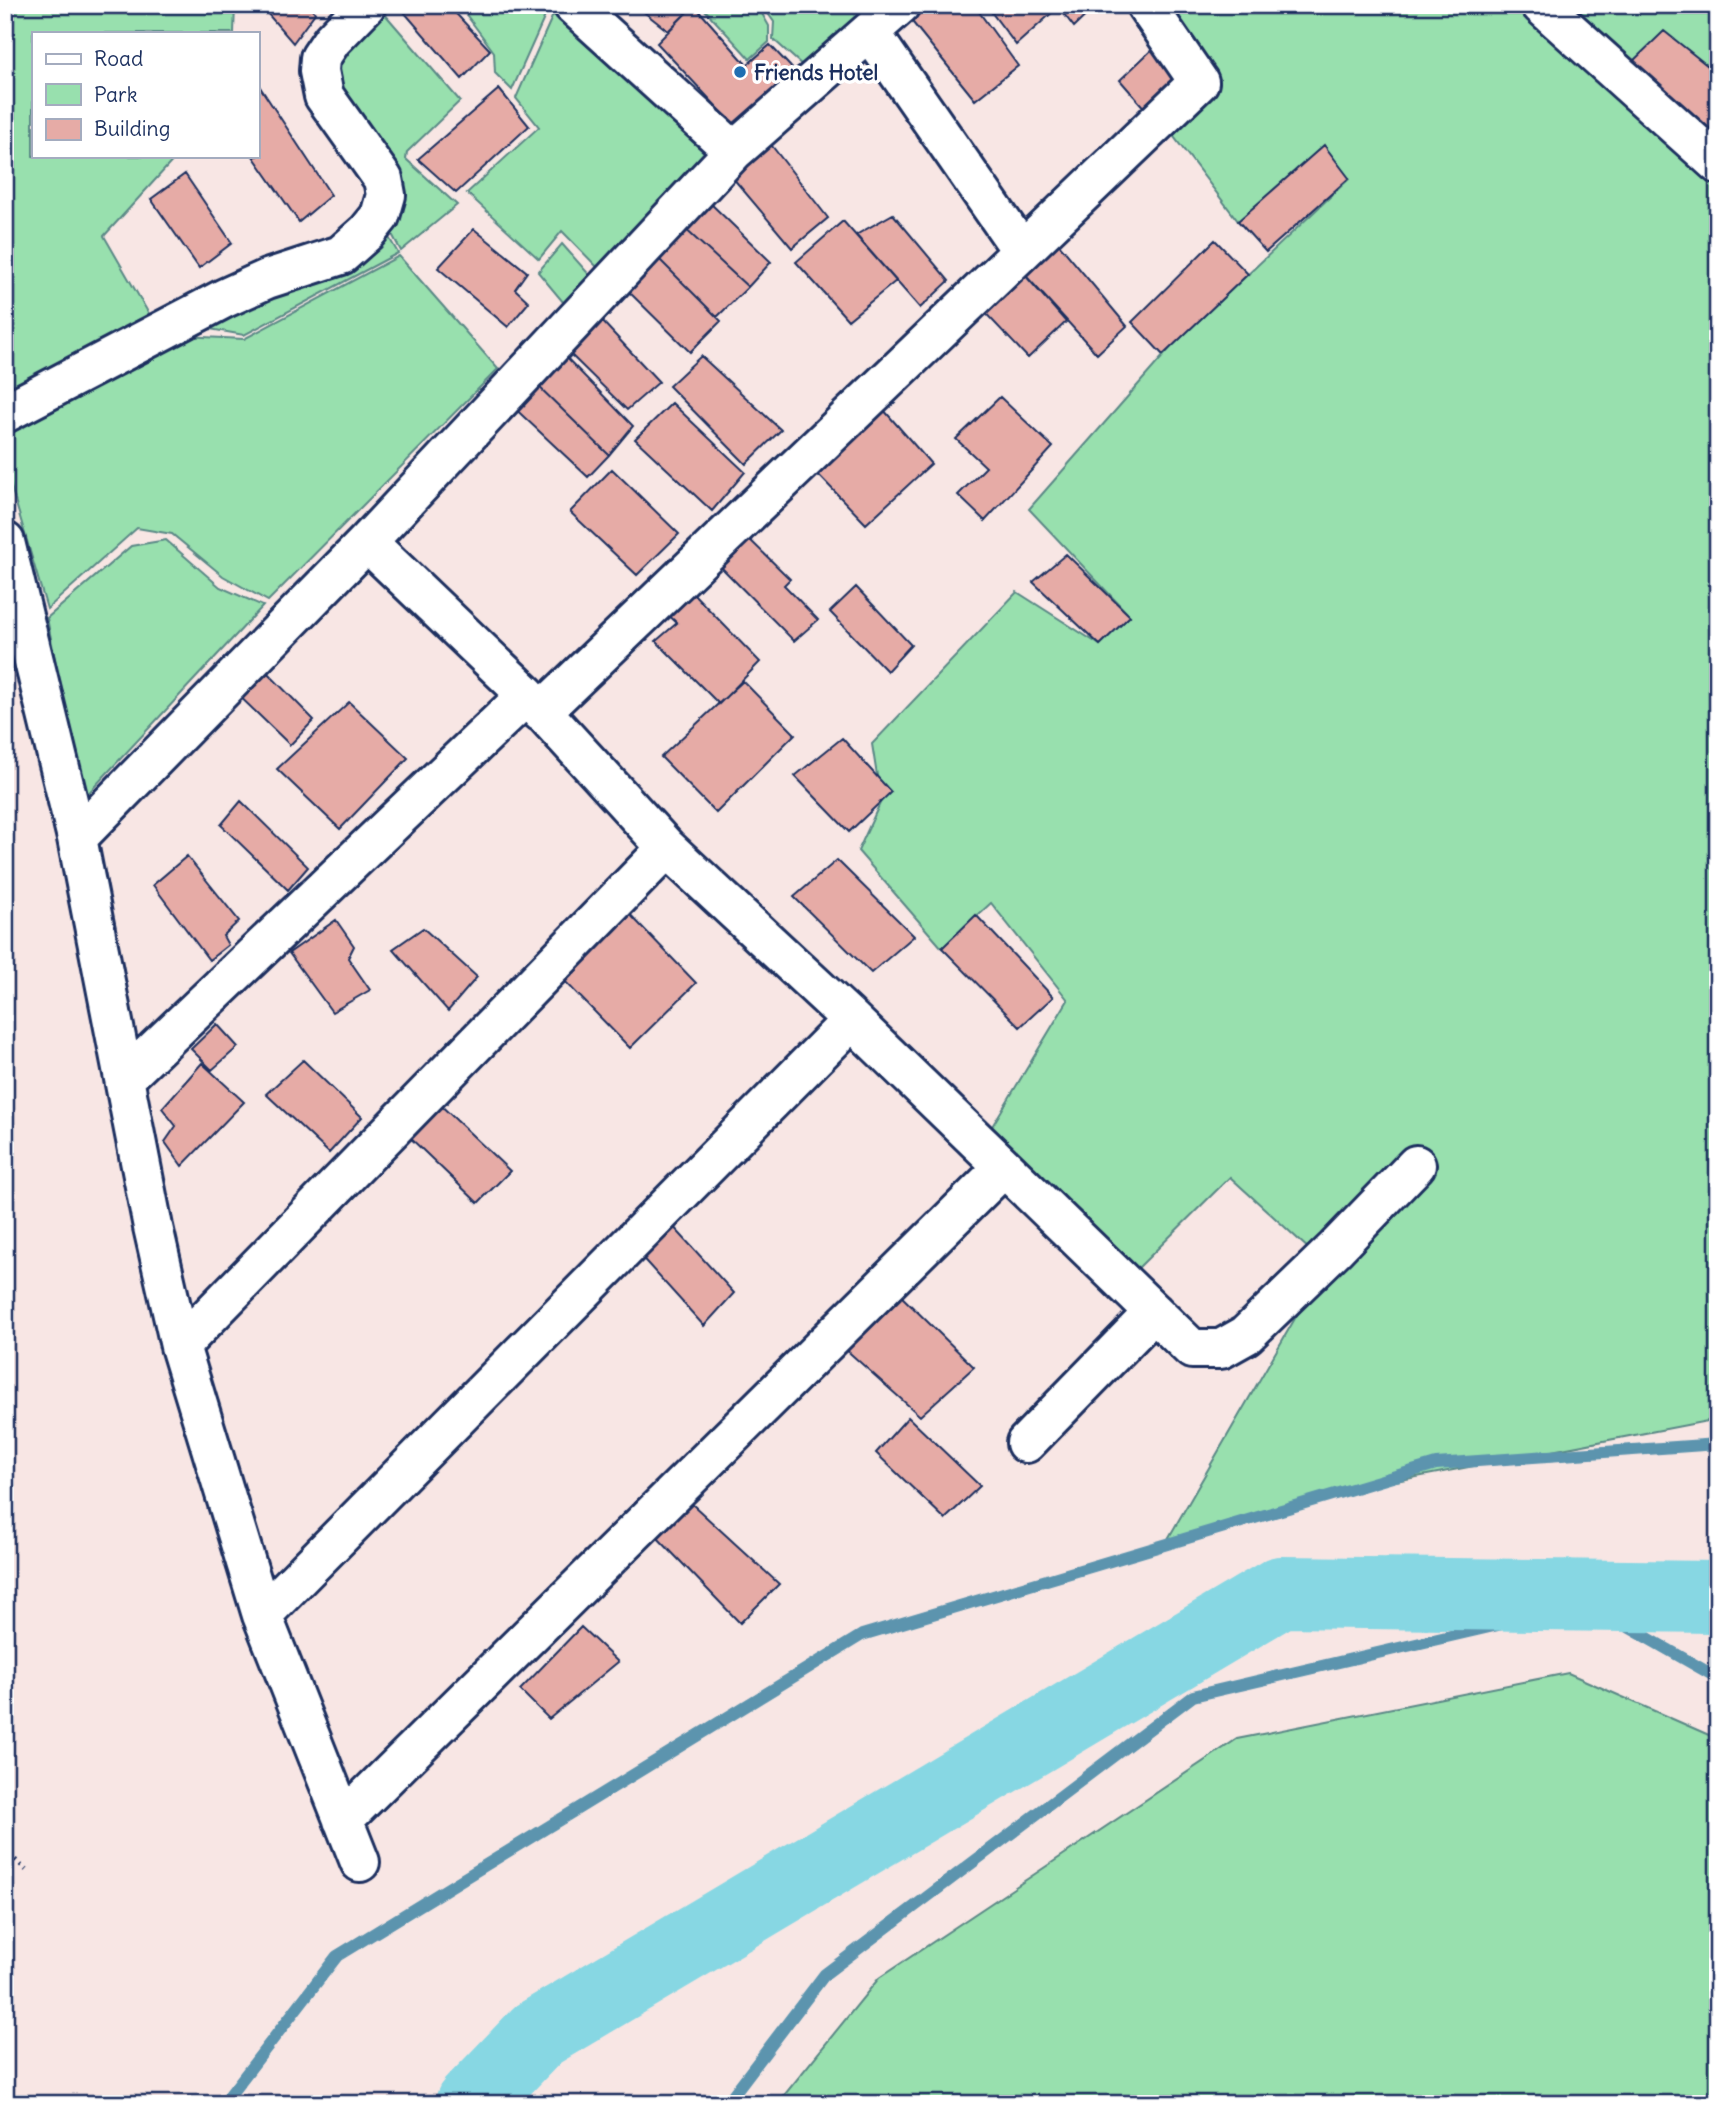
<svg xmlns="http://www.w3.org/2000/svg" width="1723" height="2109" font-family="Delius,sans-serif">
  <rect width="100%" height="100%" fill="#f8e6e4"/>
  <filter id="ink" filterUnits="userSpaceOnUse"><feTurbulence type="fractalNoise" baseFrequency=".0143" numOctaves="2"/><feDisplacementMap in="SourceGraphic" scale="14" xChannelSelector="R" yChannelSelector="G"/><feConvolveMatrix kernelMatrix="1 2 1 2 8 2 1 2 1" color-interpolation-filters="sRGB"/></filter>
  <g filter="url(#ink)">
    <path fill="#98e0ae" stroke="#5a8886" stroke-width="2" d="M5,5H235L234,33H33V156H177L104,236L156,326L5,403Z
      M377,5L460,101L407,152L406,159L457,205L401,251L385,221L332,95L330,52Z
      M459,5H550L512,90L495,73L494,52Z
      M708,5H757L769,26V42L750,59L704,9Z
      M762,5H874L812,74L773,39L774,22Z
      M1154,5H1718V1419L1349,1490L1165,1544L1335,1249L1415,1165L1403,1150L1310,1250L1230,1177L1132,1274L991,1128L1068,1000L991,903L942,948L858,851L881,801L872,744L1017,592L1100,645L1130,616L1029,509L1172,346L1349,179L1324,146L1238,221L1165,125Z
      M557,6L719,152L604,274L562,231L539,259L467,193L539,127L516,98Z
      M381,224L398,253L244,335L187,325Z
      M562,244L593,279L568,308L538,272Z
      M399,256L498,369L268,601L223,576L172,534L137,528L47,609L5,466V427L182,336L244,339Z
      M166,540L220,587L263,606L82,800L47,618L131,546Z
      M1568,1673L1718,1739V2104H777L879,1978L1237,1739Z"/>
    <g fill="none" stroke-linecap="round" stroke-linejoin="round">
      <path stroke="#5c94ae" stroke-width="12" d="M223,2104L337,1956L862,1635L1436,1464L1718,1444
        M726,2104L825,1974L1193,1696L1588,1604L1718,1678"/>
      <path stroke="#87d7e3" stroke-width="72" d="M471,2104L538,2034L1281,1592L1718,1597"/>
    </g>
    <path fill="#e6aba6" stroke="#1b2f5e" stroke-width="2" d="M260,5H310L315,13L293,43Z
      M398,5H448L490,50L462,79Z
      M635,5H694L668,31Z
      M694,5L747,65L770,45L803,80L748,140L657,43Z
      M914,5H974L1018,66L975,100L905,13Z
      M986,5H1049L1054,11L1016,45Z
      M1057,5H1097L1074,27Z
      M1664,31L1718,74V147L1629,65Z
      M1163,39L1193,81L1152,117L1120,80Z
      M258,84L331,195L299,222L253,156H257Z
      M499,89L529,126L456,193L418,159Z
      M765,137L828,218L792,248L727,171Z
      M1324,145L1349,178L1266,252L1238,221Z
      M185,174L232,243L199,268L151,199Z
      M706,199L771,262L748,287L681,225Z
      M893,214L949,281L920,308L856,235Z
      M843,221L896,281L848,320L796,262Z
      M681,225L748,287L717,317L654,254Z
      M474,229L527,272L515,289L529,302L508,327L438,268Z
      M1048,231L1127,326L1097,354L1017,266Z
      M1215,240L1248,274L1163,355L1132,322Z
      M654,254L721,321L690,352L623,286Z
      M1017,266L1066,322L1028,358L977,304Z
      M601,320L659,382L627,410L566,350Z
      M558,349L633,426L609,455L531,379Z
      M701,356L781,430L746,464L669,386Z
      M531,379L609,455L588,477L509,403Z
      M1000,397L1053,447L985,521L958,495L986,467L956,439Z
      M876,401L931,464L866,524L809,465Z
      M672,403L745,472L712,511L635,439Z
      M612,469L679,534L637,575L570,512Z
      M742,532L790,579L784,585L818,620L794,641L713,559Z
      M1066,554L1130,616L1100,645L1033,582Z
      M686,586L760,662L719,704L656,641L677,623L664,611Z
      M856,587L911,645L887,671L830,612Z
      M256,661L314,720L290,745L230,687Z
      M743,681L795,734L716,813L661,757Z
      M349,702L408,758L340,829L277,769Z
      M842,738L891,792L849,832L795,776Z
      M241,801L308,867L288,890L221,825Z
      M187,856L239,921L223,936L228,945L209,960L153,885Z
      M837,860L914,936L871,973L794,897Z
      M622,906L696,983L630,1048L556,972Z
      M976,915L1053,997L1020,1027L942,948Z
      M336,920L354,946L348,958L370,990L332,1012L289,953Z
      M423,928L477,977L448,1011L393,949Z
      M217,1024L238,1047L212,1070L191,1049Z
      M303,1060L362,1117L329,1153L266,1094Z
      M202,1063L244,1102L182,1166L165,1142L176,1126L162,1108Z
      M433,1098L510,1171L478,1203L403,1131Z
      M671,1224L734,1293L704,1326L638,1253Z
      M896,1291L974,1367L920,1416L843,1347Z
      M908,1417L980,1486L945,1519L876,1453Z
      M692,1504L779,1584L740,1623L654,1534Z
      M581,1627L618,1662L549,1719L520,1690Z"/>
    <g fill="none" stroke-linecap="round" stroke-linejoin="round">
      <defs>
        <path id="minor" d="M573,5L734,151L900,5
          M1541,5L1718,164
          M870,32L1022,251
          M5,413L225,298L267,279L341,255L367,232L380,216L386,195L383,179L324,96L319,71L320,58L332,40L366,5
          M5,542L77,838L153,1227L180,1346L262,1615L360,1862
          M367,542L527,695L667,848L852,1020L1192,1349H1221L1246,1335L1335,1249L1416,1165
          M541,712L1199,82L1146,5
          M77,838L367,542L734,151
          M124,1079L527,695
          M180,1346L667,848
          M1026,1443L1154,1312
          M262,1615L852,1020
          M343,1820L1004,1167"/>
      </defs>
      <use href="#minor" stroke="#1b2f5e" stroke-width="44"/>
      <path stroke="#1b2f5e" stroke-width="4.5" stroke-dasharray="2 5" stroke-linecap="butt" d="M5,1850L26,1870"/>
      <use href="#minor" stroke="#fff" stroke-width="38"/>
    </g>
  </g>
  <circle fill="#1f6fb2" stroke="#fff" stroke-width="2.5" cx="740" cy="72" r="7"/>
  <g text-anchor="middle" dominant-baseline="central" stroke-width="7" stroke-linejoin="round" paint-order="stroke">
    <g font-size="21" font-weight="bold" fill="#1b2f5e" stroke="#fff" text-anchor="start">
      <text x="754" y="72">Friends Hotel</text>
    </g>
  </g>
  <rect width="1723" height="2109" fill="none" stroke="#fff" stroke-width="28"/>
  <rect x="14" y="14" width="1695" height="2081" fill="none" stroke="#1b2f5e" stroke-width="2.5" filter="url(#ink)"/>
  <rect x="32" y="32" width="228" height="126" fill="#ffffff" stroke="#a4acbf" stroke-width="2"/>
  <rect x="46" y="54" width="35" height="10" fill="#ffffff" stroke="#a4acbf" stroke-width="2"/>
  <text x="94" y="66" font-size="21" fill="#1b2f5e">Road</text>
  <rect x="46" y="84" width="35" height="21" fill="#98e0ae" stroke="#a4acbf" stroke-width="2"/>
  <text x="94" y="102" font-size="21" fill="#1b2f5e">Park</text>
  <rect x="46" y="119" width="35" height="21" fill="#e6aba6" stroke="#a4acbf" stroke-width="2"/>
  <text x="94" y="136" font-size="21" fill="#1b2f5e">Building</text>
</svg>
